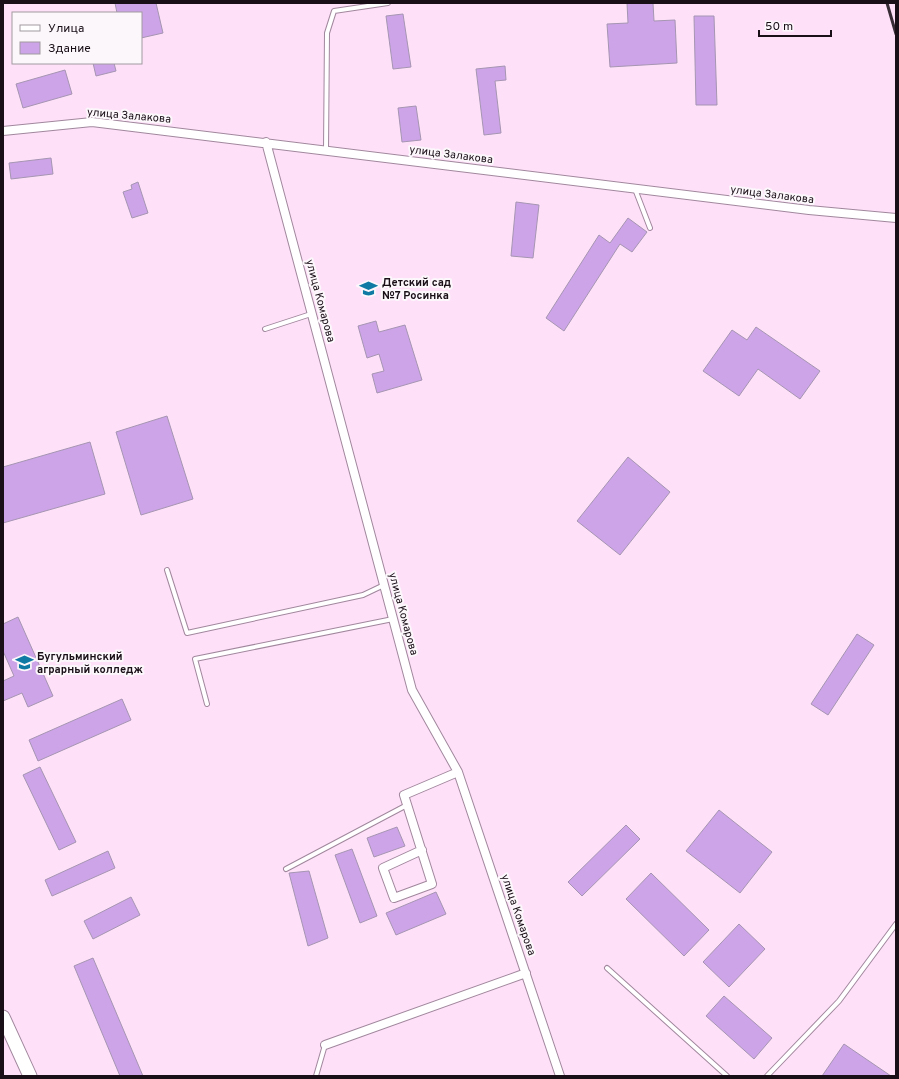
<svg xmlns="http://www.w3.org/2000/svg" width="899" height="1079" font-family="Overpass,sans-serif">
  <rect width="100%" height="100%" fill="#fee1f9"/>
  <path fill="#cca4e7" stroke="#a695b2" d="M115,3H156L163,33L141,38V13H117Z
    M627,3H653L654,21L675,20L677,63L610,67L607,24L628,23Z
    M403,14L411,67L393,69L386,16Z
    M694,16H714L717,105H696Z
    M93,63H114L116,71L96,76Z
    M505,66L506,80L495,81L501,133L484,135L476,69Z
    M65,70L72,94L23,108L16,84Z
    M416,106L421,140L402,142L398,108Z
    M51,158L53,174L11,179L9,163Z
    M138,182L148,213L132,218L123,192L132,189L131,185Z
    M516,202L539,205L533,258L511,256Z
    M628,218L647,232L632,252L620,244L564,331L546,318L599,235L610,243Z
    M376,321L379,332L405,325L422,380L377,393L372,374L384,371L379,354L367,358L358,326Z
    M756,327L820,371L800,399L758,369L739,396L703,371L732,330L747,340Z
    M167,416L193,499L141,515L116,432Z
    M90,442L105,494L3,523V467Z
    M628,457L670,492L620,555L577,521Z
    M18,617L53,696L28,707L22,693L3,701V681L14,676L3,651V624Z
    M857,634L874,645L828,715L811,704Z
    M122,699L131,720L38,761L29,740Z
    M40,767L76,842L59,850L23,775Z
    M719,810L772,852L740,893L686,851Z
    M626,825L640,839L582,896L568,882Z
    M397,827L405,846L374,857L367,838Z
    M352,849L377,916L360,923L335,855Z
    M108,851L115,868L52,896L45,880Z
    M309,871L328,938L308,946L289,873Z
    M651,873L709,930L684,956L626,899Z
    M436,892L446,914L396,935L386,913Z
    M131,897L140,915L93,939L84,921Z
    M739,924L765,949L729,987L703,962Z
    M93,958L143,1076H120L74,966Z
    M724,996L772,1038L754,1059L706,1016Z
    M844,1044L891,1076H822Z"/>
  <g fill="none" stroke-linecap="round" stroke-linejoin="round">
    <defs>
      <path id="service" d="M326,150L327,33L334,11L388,3
        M635,189L650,228
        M265,329L311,314
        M167,570L187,633L363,595L384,585
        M207,704L195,659L393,619
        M286,869L407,805
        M607,968L727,1076
        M316,1076L325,1045
        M767,1076L839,1001L896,924"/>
      <path id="minor" d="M3,131L92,122L809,210L896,218
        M266,142L412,690L458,772L560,1076
        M422,850L383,868L394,898L432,884L404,795L458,772
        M325,1045L526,973"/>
      <path id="primary" d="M3,1017L30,1076"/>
    </defs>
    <use href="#service" stroke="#a1879d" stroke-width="6"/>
    <use href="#minor" stroke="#a1879d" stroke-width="10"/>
    <use href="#primary" stroke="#a1879d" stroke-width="15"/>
    <use href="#service" stroke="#fff" stroke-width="4"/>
    <use href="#minor" stroke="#fff" stroke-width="8"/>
    <use href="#primary" stroke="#fff" stroke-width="13"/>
    <path stroke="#382c36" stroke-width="3" d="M887,3L896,34"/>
  </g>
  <defs>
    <symbol id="school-bare" viewBox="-9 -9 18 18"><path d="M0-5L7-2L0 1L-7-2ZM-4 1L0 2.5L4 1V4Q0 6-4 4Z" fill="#0f7aa4" stroke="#fcf7fb" stroke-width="2.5" paint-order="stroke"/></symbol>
    <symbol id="university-bare" viewBox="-9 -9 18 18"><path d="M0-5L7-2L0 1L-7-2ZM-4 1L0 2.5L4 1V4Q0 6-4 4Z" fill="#0f7aa4" stroke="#fcf7fb" stroke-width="2.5" paint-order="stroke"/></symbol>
  </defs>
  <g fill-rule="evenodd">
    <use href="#school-bare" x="356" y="276" width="25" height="25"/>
    <use href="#university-bare" x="12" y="650" width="25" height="25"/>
  </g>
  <g text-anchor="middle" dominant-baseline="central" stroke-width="4" stroke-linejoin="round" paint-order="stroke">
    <g font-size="11" fill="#190f17" stroke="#fcf7fb">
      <text transform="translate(129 116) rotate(5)">улица Залакова</text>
      <text transform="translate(451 155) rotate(7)">улица Залакова</text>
      <text transform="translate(772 195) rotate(7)">улица Залакова</text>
      <text transform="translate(320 301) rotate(75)">улица Комарова</text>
      <text transform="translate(403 614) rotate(75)">улица Комарова</text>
      <text transform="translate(518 915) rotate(71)">улица Комарова</text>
    </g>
    <g font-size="11" font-weight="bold" fill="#190f17" stroke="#fcf7fb" text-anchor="start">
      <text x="382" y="283">Детский сад<tspan x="382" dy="13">№7 Росинка</tspan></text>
      <text x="37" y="657">Бугульминский<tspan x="37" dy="13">аграрный колледж</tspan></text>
    </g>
  </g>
  <rect width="899" height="1079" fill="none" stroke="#190f17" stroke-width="8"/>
  <rect x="12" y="12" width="130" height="52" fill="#fcf7fb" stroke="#a19aa0"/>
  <rect x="20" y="25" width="20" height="6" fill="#ffffff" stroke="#a19aa0"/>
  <text x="48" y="32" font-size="12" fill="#190f17">Улица</text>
  <rect x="20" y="42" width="20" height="12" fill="#cca4e7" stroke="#a19aa0"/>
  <text x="48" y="52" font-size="12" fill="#190f17">Здание</text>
  <path d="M759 30v6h72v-6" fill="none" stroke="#190f17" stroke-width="2"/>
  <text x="765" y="30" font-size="12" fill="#190f17" stroke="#fcf7fb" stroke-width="3" paint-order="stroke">50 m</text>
</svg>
